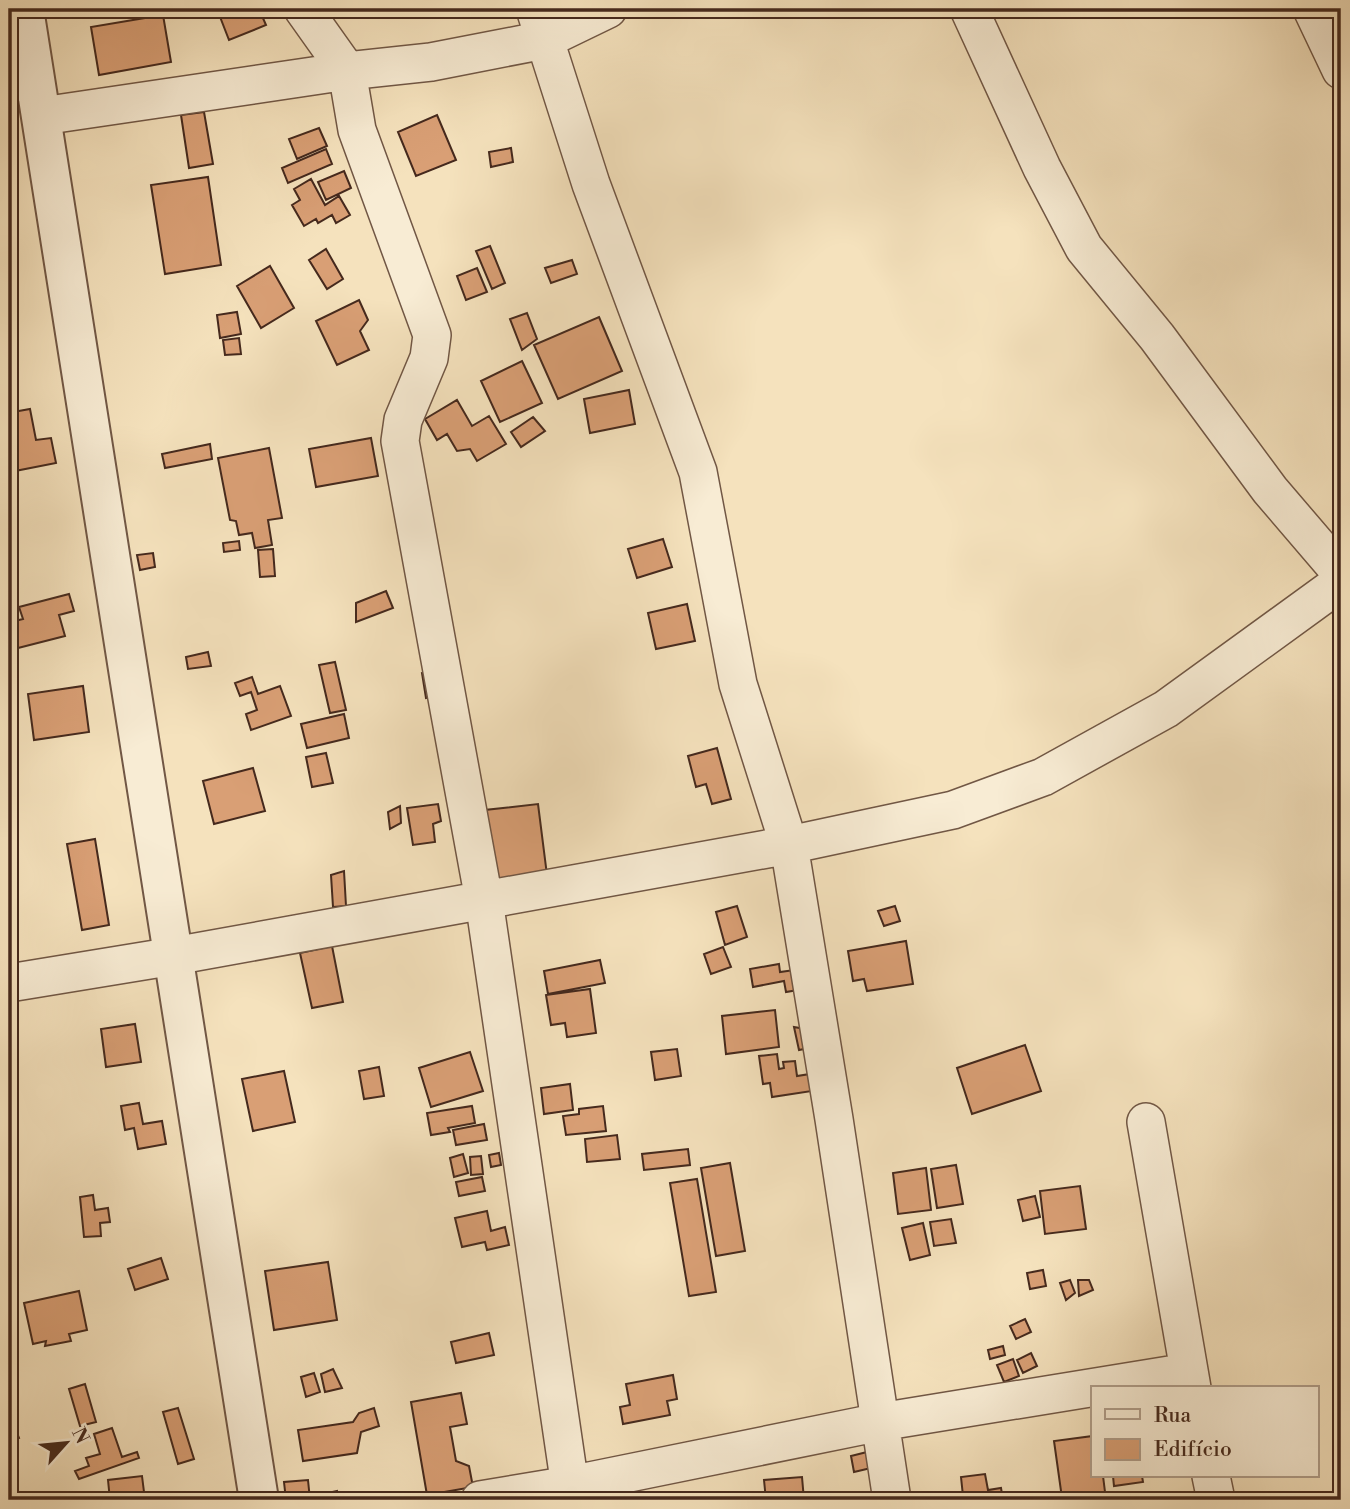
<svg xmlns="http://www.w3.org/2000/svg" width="1350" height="1509" font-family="'Libre Bodoni',serif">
  <rect width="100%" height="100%" fill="#f5e2bd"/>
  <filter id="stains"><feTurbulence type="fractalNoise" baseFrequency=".00286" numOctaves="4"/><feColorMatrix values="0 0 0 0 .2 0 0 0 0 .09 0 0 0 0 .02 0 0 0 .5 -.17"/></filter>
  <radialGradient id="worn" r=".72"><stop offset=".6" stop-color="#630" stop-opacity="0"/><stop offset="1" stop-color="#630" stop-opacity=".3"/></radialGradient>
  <path fill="#d99f75" stroke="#45291d" stroke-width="2" d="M217,9H259L266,25L229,40Z
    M163,15L171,62L99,75L91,27Z
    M204,112L213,164L189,168L181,115Z
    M437,115L456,160L416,176L398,132Z
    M319,128L327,146L297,159L289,139Z
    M511,148L513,162L491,167L489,152Z
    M326,149L332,164L288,183L282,168Z
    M344,171L351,188L326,200L318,182Z
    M208,177L221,265L165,274L151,185Z
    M311,179L325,205L339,196L350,215L336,223L332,215L318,223L316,219L304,226L292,205L300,200L294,189Z
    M490,246L505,283L492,289L476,251Z
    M326,249L343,279L327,289L309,260Z
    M572,260L577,274L551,283L545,268Z
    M270,266L294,308L261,328L237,286Z
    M477,268L487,292L466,300L457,276Z
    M359,300L368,320L360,331L369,350L337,365L316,321Z
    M237,312L241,334L220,338L217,315Z
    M527,313L537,339L522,350L510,319Z
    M599,317L622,371L558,399L534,345Z
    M239,338L241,354L225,355L223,340Z
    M522,361L542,403L500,422L481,381Z
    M629,390L635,424L590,433L584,399Z
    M457,400L472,426L489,416L506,444L477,461L470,449L457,451L447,434L437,440L425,419Z
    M30,409L36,440L51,438L56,463L15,471L9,440V429L16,427L13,412Z
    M533,417L545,431L521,447L511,432Z
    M371,438L378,476L316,487L309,449Z
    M210,444L212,459L165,468L162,454Z
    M269,448L282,518L268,520L272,545L255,548L252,533L239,535L236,521L230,520L218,458Z
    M663,539L672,567L637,578L628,549Z
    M239,541L240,550L224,552L223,543Z
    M273,549L275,576L260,577L258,550Z
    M153,553L155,567L140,570L137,555Z
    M386,591L393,608L356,622V603Z
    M69,594L74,611L59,615L65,636L18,648L11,622L23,619L19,607Z
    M687,604L695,641L656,649L648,613Z
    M208,652L211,666L188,669L186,657Z
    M335,662L346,710L330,713L319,665Z
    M436,671L440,695L426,698L422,673Z
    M252,677L258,694L280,686L291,716L251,730L246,714L257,710L251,692L240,696L235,683Z
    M83,686L89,732L34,740L28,694Z
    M344,714L349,738L307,748L301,724Z
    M717,748L731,799L712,804L706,784L696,787L688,756Z
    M326,753L333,783L312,787L306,757Z
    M253,768L265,811L214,824L203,781Z
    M438,804L441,821L433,824L435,842L413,845L407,808Z
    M538,804L547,875L493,881L485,810Z
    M400,806L401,823L390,829L388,812Z
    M95,839L109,925L82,930L67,844Z
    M344,871L346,906L333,907L331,875Z
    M737,906L747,937L725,945L716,912Z
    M895,906L900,921L884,926L878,911Z
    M906,941L913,984L867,991L864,979L853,981L848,951Z
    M332,946L343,1002L312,1008L300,953Z
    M723,947L731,967L711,974L704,954Z
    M600,960L605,983L548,994L544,971Z
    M779,964L780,972L794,970L804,989L786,992L784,981L753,987L750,969Z
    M590,989L596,1033L567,1037L565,1023L551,1025L546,995Z
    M775,1010L779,1047L726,1054L722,1016Z
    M135,1024L141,1062L106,1067L101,1029Z
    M794,1027L805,1029L814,1047L799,1050Z
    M1025,1045L1041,1091L972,1114L957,1068Z
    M677,1049L681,1076L655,1080L651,1052Z
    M470,1052L483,1091L431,1107L419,1068Z
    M777,1054L779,1069L784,1068L783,1062L795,1061L797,1076L810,1074L812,1091L772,1097L770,1083L763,1084L759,1056Z
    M379,1067L384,1096L364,1099L359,1071Z
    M284,1071L295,1122L253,1131L242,1079Z
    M570,1084L573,1110L544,1114L541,1088Z
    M139,1103L143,1124L162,1121L166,1144L138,1149L134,1128L125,1130L121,1106Z
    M472,1106L475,1123L448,1128L450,1132L431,1135L427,1113Z
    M603,1106L606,1131L566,1135L563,1116L579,1114V1109Z
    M484,1124L487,1140L456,1145L453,1130Z
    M617,1135L620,1159L587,1162L585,1139Z
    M688,1149L690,1165L644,1170L642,1154Z
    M499,1153L501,1165L491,1167L489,1155Z
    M463,1154L468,1173L454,1177L450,1158Z
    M481,1156L483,1174L471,1175L470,1157Z
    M730,1163L745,1251L716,1256L701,1168Z
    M956,1165L963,1204L937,1208L931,1169Z
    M926,1168L931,1210L898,1214L893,1173Z
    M482,1177L485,1191L459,1196L456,1182Z
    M697,1179L716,1292L689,1296L670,1183Z
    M1080,1186L1086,1229L1045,1234L1040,1191Z
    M93,1195L95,1210L108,1208L110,1222L100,1223L101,1236L84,1237L80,1197Z
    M1035,1196L1040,1217L1023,1221L1018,1200Z
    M487,1211L491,1231L505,1227L509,1245L487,1250L485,1242L462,1247L455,1218Z
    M951,1219L956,1243L934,1246L930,1222Z
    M923,1223L930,1255L910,1260L902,1228Z
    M161,1258L168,1279L135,1290L128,1269Z
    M328,1262L337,1320L274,1330L265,1271Z
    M1043,1270L1046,1286L1030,1289L1027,1273Z
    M1070,1280L1075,1293L1066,1300L1060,1283Z
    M1078,1280H1089L1093,1290L1079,1296Z
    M79,1291L87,1330L69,1334L71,1341L45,1346L46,1341L33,1344L24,1303Z
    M1025,1319L1031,1332L1016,1339L1010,1326Z
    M489,1333L494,1355L456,1363L451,1342Z
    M1003,1346L1005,1355L990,1359L988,1350Z
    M1031,1353L1037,1366L1023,1373L1017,1360Z
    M1013,1359L1019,1376L1004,1382L997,1365Z
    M333,1369L342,1388L325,1392L321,1374Z
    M9,1370L15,1396L9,1397Z
    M314,1373L320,1392L306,1397L301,1377Z
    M673,1375L677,1399L667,1401L670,1415L623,1424L620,1407L630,1405L626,1384Z
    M85,1384L96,1422L80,1426L69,1389Z
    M461,1393L467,1424L450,1427L456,1461L469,1466L473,1487L427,1495L411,1402Z
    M178,1408L194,1459L178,1464L163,1412Z
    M374,1408L379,1426L361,1432L357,1453L303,1461L298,1430L353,1422L359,1413Z
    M9,1414L19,1438L9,1442Z
    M112,1428L122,1457L137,1452L139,1458L79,1479L75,1471L89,1466L86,1458L100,1454L94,1434Z
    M1093,1436V1476H1103L1105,1492L1062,1498L1054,1441Z
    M867,1452L871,1468L854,1472L851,1456Z
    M985,1474L988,1490L1001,1488L1003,1500H936L963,1496L961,1477Z
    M142,1476L144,1492L132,1493L133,1500H110L108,1480Z
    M1113,1476H1142L1143,1482L1114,1486Z
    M802,1477L804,1500H766L764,1480Z
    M308,1480L310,1500H286L284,1482Z
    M337,1491L338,1500H315L314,1496Z
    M678,1497L679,1500H651Z"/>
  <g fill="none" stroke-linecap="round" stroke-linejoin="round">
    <defs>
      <path id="minor" d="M303,9L347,71L357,130L432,335L429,358L403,420L400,441L484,900L572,1500
        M535,9L591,184L698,472L738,684L789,845L834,1119L892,1500
        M969,9L1042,168L1084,248L1157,337L1270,490L1341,573
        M1312,9L1341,70
        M9,83L35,80
        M42,116L347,71L431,62L544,40L608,9
        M9,983L174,956L789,845L953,810L1043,777L1166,709L1341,582
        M1146,1122L1192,1388
        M1211,1476L1216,1500
        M480,1500L570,1485L880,1422L1188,1372"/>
      <path id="tertiary" d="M24,9L259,1500"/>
    </defs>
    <use href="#minor" stroke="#715745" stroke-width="40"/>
    <use href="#tertiary" stroke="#715745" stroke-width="42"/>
    <use href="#minor" stroke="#f8ecd4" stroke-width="37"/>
    <use href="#tertiary" stroke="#f8ecd4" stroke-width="38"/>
  </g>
  <rect width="1350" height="1509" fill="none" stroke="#f5e2bd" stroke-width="35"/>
  <rect x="10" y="10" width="1329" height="1488" fill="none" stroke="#45291d" stroke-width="3.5"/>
  <rect x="18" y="18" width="1315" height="1474" fill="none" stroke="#45291d" stroke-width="2"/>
  <rect x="1091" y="1386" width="228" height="91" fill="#f8ecd4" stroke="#b09e8b" stroke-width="2"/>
  <rect x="1105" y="1409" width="35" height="10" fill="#f8ecd4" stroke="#b09e8b" stroke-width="2"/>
  <text x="1154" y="1422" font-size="21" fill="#45291d">Rua</text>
  <rect x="1105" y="1439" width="35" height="21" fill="#d99f75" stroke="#b09e8b" stroke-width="2"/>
  <text x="1154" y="1456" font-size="21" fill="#45291d">Edifício</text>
  <g transform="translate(66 1443) rotate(63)" stroke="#f8ecd4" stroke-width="5" paint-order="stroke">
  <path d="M0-5L12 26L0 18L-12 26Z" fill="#45291d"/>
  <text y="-10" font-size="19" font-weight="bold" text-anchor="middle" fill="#45291d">N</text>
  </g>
  <rect width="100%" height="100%" filter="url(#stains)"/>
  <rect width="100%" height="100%" fill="url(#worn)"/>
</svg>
